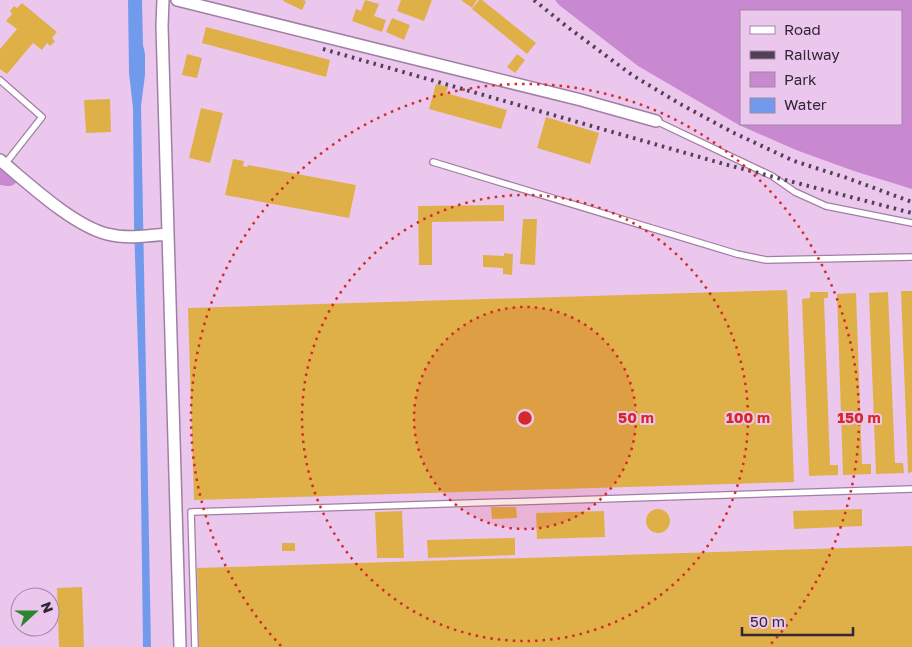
<svg xmlns="http://www.w3.org/2000/svg" width="912" height="647" font-family="'Golos Text',sans-serif">
  <rect width="100%" height="100%" fill="#ebc7ee"/>
  <path fill="#c989d0" fill-rule="evenodd" d="M555,0H912V189L854,171L796,150L739,125L638,66L559,5ZM741,11H901V124H741Z
    M0,166L17,181C13,188 7,186 0,185Z"/>
  <path fill="#719aed" d="M128,0H142L143,45L145,54V75L141,106L151,647H143L140,413L134,225L133,108L129,73Z"/>
  <path fill="#e0b048" d="M284,0H303L306,1L302,10L283,1Z
    M365,0L379,4L374,16L386,20L382,32L352,21L356,9L361,11Z
    M401,0H432L424,21L397,11Z
    M461,0H477L472,8Z
    M479,0H482L536,43L527,54L472,9Z
    M22,3L57,32L52,38L55,41L50,46L47,43L42,50L33,43L7,74L0,69V49L17,29L6,21L12,14L10,11L14,6L17,8Z
    M392,18L410,25L404,40L386,32Z
    M206,27L330,60L326,77L202,43Z
    M187,54L202,58L197,78L182,75Z
    M517,54L525,60L515,73L507,67Z
    M436,84L448,87L446,93L507,110L501,129L429,109Z
    M110,99L111,132L86,133L84,100Z
    M201,108L223,113L210,163L189,158Z
    M546,117L599,133L590,164L537,148Z
    M233,159L244,161L243,166L247,167L248,165L356,185L349,218L225,195Z
    M504,205V221L432,222V265H419L418,206Z
    M523,219H537L535,265L520,264Z
    M504,253L513,254L512,275L503,274V268L483,267V255L504,256Z
    M787,290L794,482L194,500L188,308Z
    M901,291H912V472L908,473Z
    M810,292H828V298H824L830,465H838V475L809,476L802,299L810,298Z
    M888,292L895,463H903L904,473L876,474L869,293Z
    M856,293L862,464H871V474L843,475L837,294Z
    M491,507H516L517,518L492,519Z
    M646 521a12 12 0 1 1 24 0a12 12 0 1 1-24 0Z
    M862,509V526L794,529L793,511Z
    M402,511L404,558H377L375,512Z
    M604,511L605,537L537,539L536,513Z
    M515,538V555L428,558L427,540Z
    M282,543H295V551H282Z
    M912,546V647H199L197,568Z
    M82,587L84,647H59L57,588Z"/>
  <g fill="none" stroke-linecap="round" stroke-linejoin="round">
    <defs>
      <path id="lane" d="M0,80L42,117L5,164
        M656,121L772,176L795,192L826,206L912,223
        M433,162L737,254L766,260L912,257
        M195,647L191,512L912,489"/>
      <path id="street" d="M163,0L162,26L180,647
        M177,0L581,100L656,121
        M0,160C28,183 72,225 107,234C126,239 148,236 168,234"/>
    </defs>
    <use href="#lane" stroke="#a17fa4" stroke-width="8"/>
    <use href="#street" stroke="#a17fa4" stroke-width="14"/>
    <use href="#lane" stroke="#fff" stroke-width="5.5"/>
    <use href="#street" stroke="#fff" stroke-width="11"/>
    <path stroke="#514053" stroke-width="4" stroke-dasharray="2.5 5" stroke-linecap="butt" d="M534,0L566,26L632,75L682,105L734,133L794,161L847,178L912,202
      M323,49L724,164L912,213"/>
  </g>
  <circle cx="525" cy="418" r="111" fill="#d62828" fill-opacity=".12"/>
  <g fill="none" stroke="#d62828" stroke-width="2.5" stroke-dasharray="2.5 5">
    <circle cx="525" cy="418" r="111"/>
    <circle cx="525" cy="418" r="223"/>
    <path d="M281 646A334 334 0 1 1 769 646"/>
  </g>
  <circle cx="525" cy="418" r="8" fill="#d62828" stroke="#ebc7ee" stroke-width="2.5"/>
  <g font-size="15" text-anchor="middle" font-weight="bold" fill="#d62828" stroke="#ebc7ee" stroke-width="4" stroke-linejoin="round" paint-order="stroke">
    <text x="636" y="423">50 m</text>
    <text x="748" y="423">100 m</text>
    <text x="859" y="423">150 m</text>
  </g>
  <rect x="740" y="10" width="162" height="115" fill="#ebc7ee" stroke="#a187a4"/>
  <rect x="750" y="26" width="25" height="8" fill="#ffffff" stroke="#a187a4"/>
  <text x="784" y="35" font-size="15" fill="#332635">Road</text>
  <rect x="750" y="51" width="25" height="8" fill="#514053" stroke="#a187a4"/>
  <text x="784" y="60" font-size="15" fill="#332635">Railway</text>
  <rect x="750" y="72" width="25" height="15" fill="#c989d0" stroke="#a187a4"/>
  <text x="784" y="85" font-size="15" fill="#332635">Park</text>
  <rect x="750" y="98" width="25" height="15" fill="#719aed" stroke="#a187a4"/>
  <text x="784" y="110" font-size="15" fill="#332635">Water</text>
  <g transform="translate(35 612) rotate(69)"><circle r="24" fill="#ebc7ee" stroke="#a187a4"/>
  <path d="M0-4L9 19L0 12L-9 19Z" fill="#2f8431"/>
  <text y="-8" font-size="14" font-weight="bold" text-anchor="middle" fill="#332635">N</text>
  </g>
  <path d="M742 627v8h111v-8" fill="none" stroke="#332635" stroke-width="2.5"/>
  <text x="750" y="627" font-size="15" fill="#332635" stroke="#ebc7ee" stroke-width="4" paint-order="stroke">50 m</text>
</svg>
